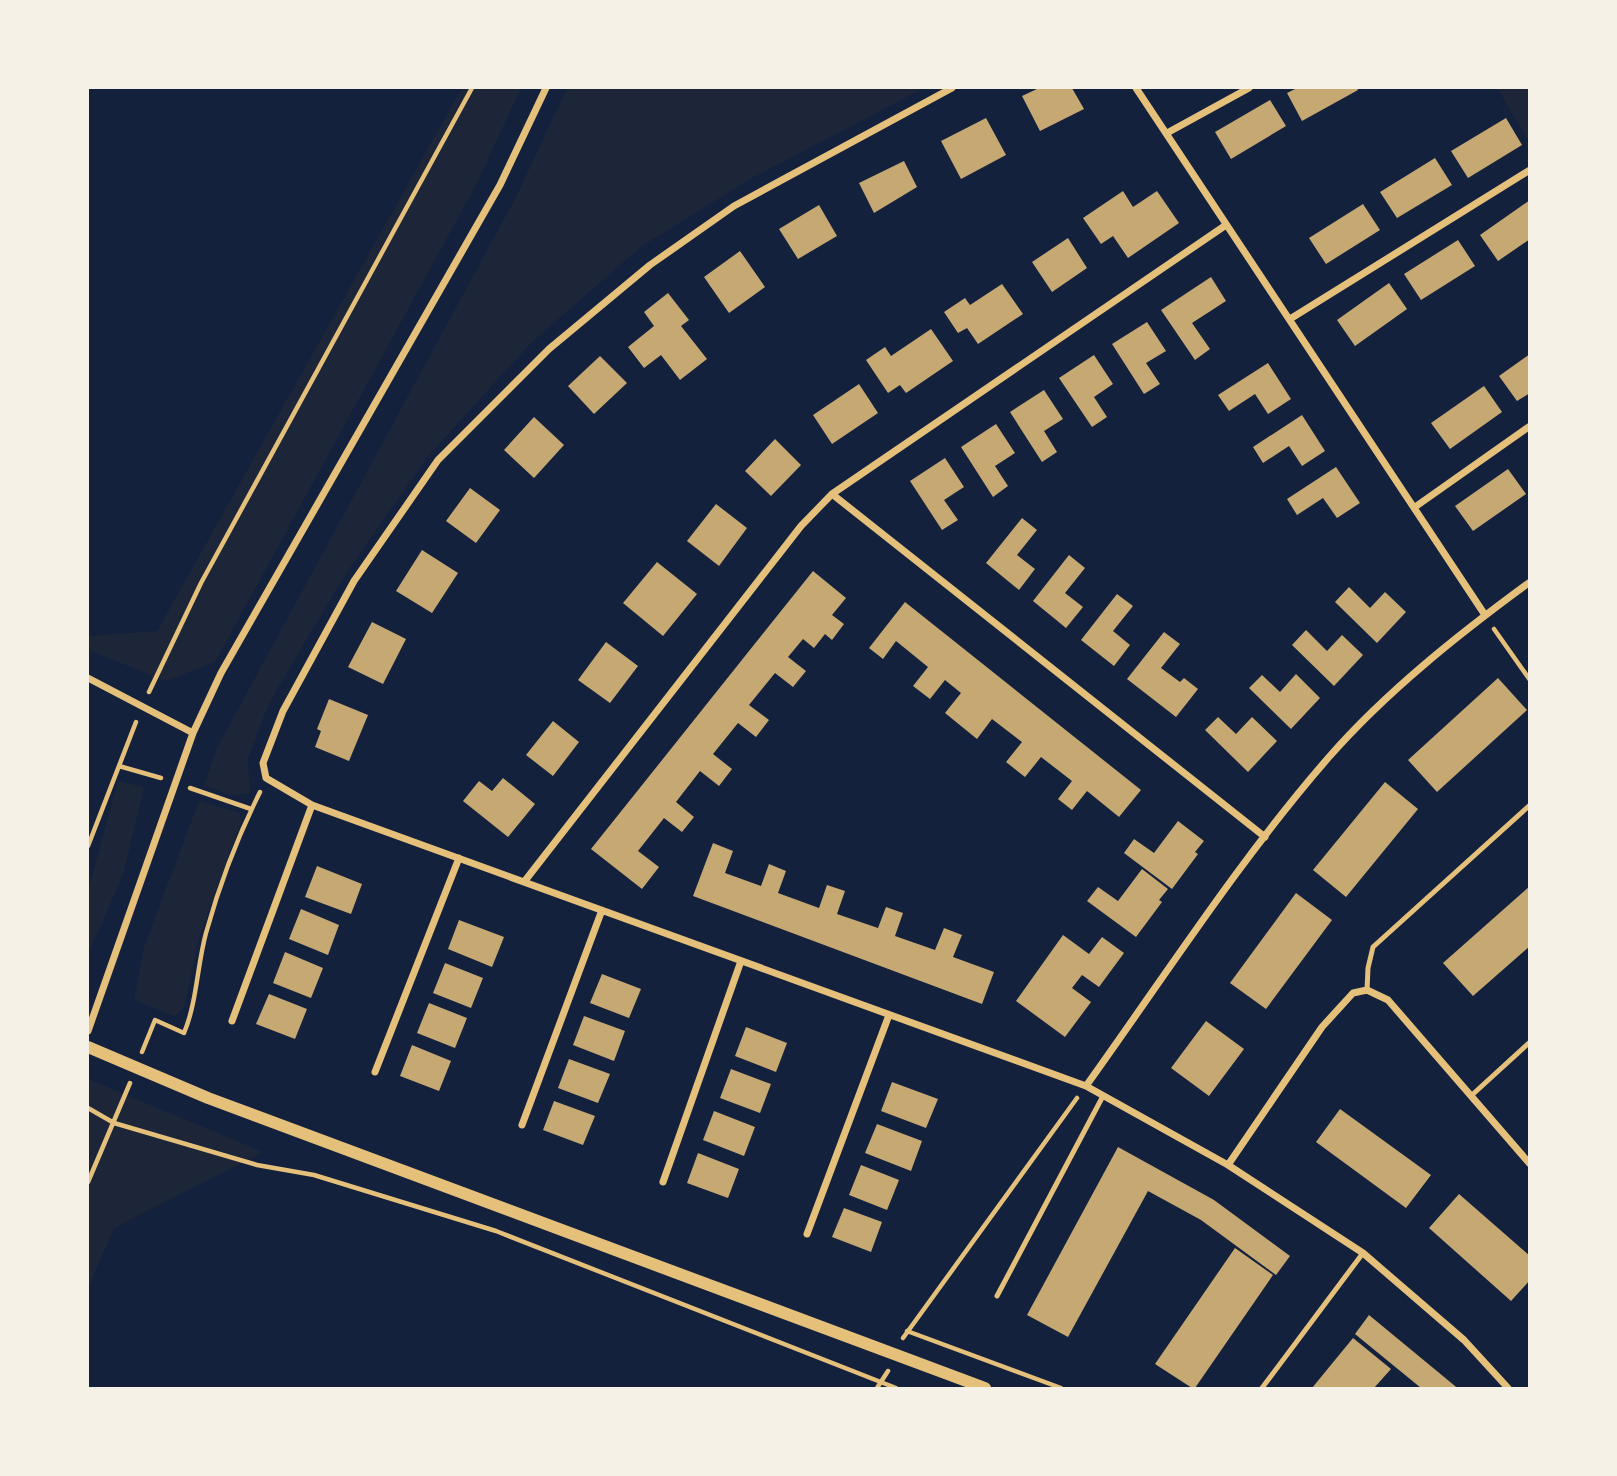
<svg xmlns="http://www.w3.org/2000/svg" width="1617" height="1476" font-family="Karla,sans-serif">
  <rect width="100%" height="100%" fill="#14213d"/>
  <path fill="#1d2539" d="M462,88H521L477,183L215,662L166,681L88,650V636L157,631Z
    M567,88H924L750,179L642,246L532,342L428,456L343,578L269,703L248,758L250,793L232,796L204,785L217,748L516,197Z
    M1497,88H1529V142Z
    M118,781L144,787L123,875L91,948L88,949V890Z
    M199,801L240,813L241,822L199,938L184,1007L175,1016L134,1000L144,947Z
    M88,1079L263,1152L114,1228L88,1288Z"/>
  <path fill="#c6a872" d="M1039,88H1072L1084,109L1040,131L1022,96Z
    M1297,88H1357L1358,90L1302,121L1287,93Z
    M1270,100L1286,126L1231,159L1215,132Z
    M986,118L1006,155L961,179L941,141Z
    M1506,118L1522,145L1468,178L1451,151Z
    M1435,158L1452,185L1397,218L1380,192Z
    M904,161L917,187L874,213L859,183Z
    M1123,191L1133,207L1157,191L1179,223L1128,258L1113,236L1101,244L1083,218Z
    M1530,200V239L1498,261L1480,235Z
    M1363,204L1380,230L1326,264L1309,238Z
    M819,205L837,236L798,259L779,229Z
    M1068,238L1087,268L1052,292L1032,262Z
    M1458,240L1475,266L1421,300L1404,274Z
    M740,251L765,287L729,313L704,277Z
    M1211,277L1226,301L1192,323L1210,349L1195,360L1161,310Z
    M1389,283L1407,309L1355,346L1337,320Z
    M1002,284L1023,314L978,344L967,328L958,333L944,312L965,298L970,305Z
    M668,293L689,320L681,326L707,359L680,380L661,355L644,368L628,347L654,326L644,312Z
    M1147,322L1166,351L1146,363L1160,384L1144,394L1112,344Z
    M931,329L953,361L906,393L900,385L888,393L866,360L885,347L891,356Z
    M1530,354V393L1517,401L1499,376Z
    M1094,355L1113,384L1094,397L1107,417L1092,427L1059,378Z
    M600,356L627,383L594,414L568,386Z
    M1268,363L1291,399L1268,414L1255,394L1229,411L1218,395Z
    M859,384L878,413L832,444L813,415Z
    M1484,386L1502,412L1450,449L1431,423Z
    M1044,390L1063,419L1044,431L1057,452L1042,462L1010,412Z
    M1302,415L1325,451L1302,466L1289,446L1263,463L1253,447Z
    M534,417L564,445L534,478L504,450Z
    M996,424L1015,453L995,466L1008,486L993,497L961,447Z
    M775,439L801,465L771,496L745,471Z
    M945,458L964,487L944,500L958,520L942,530L910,481Z
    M1336,467L1360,503L1337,518L1323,498L1297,515L1287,499Z
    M1508,469L1526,494L1473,531L1455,506Z
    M470,488L500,510L476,543L446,521Z
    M716,504L747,528L719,566L687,541Z
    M1022,518L1037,530L1017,555L1035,569L1019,590L986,563Z
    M422,550L458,573L432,613L396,591Z
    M1069,555L1085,568L1065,593L1083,607L1066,628L1033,601Z
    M657,562L697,594L663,636L623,603Z
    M813,571L846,598L832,615L844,624L832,640L825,634L814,648L803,639L788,657L806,671L793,687L775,673L749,705L769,720L756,737L738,723L713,754L732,769L719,786L700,771L676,802L694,817L682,832L664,818L638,851L659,867L642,889L591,849Z
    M1349,587L1370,608L1385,592L1406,612L1377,643L1335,602Z
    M1117,594L1133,606L1113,631L1130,645L1114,666L1081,640Z
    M905,602L1141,790L1119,817L1087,791L1072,810L1058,799L1072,781L1041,757L1025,777L1006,762L1022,742L992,719L977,739L945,713L961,693L945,680L930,699L913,686L928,667L896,641L883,659L869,648Z
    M372,622L406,639L383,684L348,667Z
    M1306,630L1327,651L1342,635L1363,655L1334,686L1292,645Z
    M1164,632L1180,644L1161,668L1180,682L1184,678L1198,689L1176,717L1127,679Z
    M606,642L638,666L610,703L578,680Z
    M1296,674L1320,698L1291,729L1249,688L1262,675L1280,692Z
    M1498,678L1527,710L1437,792L1408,760Z
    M329,699L368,715L349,761L315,747L321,731L317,729Z
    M1218,717L1236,734L1252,717L1277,741L1248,772L1205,730Z
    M553,721L579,742L553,776L526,755Z
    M503,778L535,804L508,837L463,801L479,781L492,791Z
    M1385,782L1418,809L1346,897L1313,870Z
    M1178,821L1204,841L1195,852L1198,854L1172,889L1124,853L1134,839L1154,853Z
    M713,843L733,851L725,873L761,886L769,864L786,871L778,893L819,908L827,885L845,891L837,914L878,928L886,907L903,913L895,936L935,950L944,928L962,935L953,957L994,972L982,1004L693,896Z
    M317,866L362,884L351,914L305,897Z
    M1142,869L1168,889L1159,900L1162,902L1136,937L1087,901L1098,887L1118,901Z
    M1530,886V946L1473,996L1443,963Z
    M1296,893L1332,920L1266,1009L1230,983Z
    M301,909L339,925L328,955L289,939Z
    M459,920L504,937L492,967L448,949Z
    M1063,935L1089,954L1102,937L1124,953L1099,987L1082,975L1072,988L1091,1002L1065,1037L1016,1001Z
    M285,952L323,968L311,998L273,983Z
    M445,963L483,978L471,1008L433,993Z
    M602,974L641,989L629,1018L590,1003Z
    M269,994L307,1009L295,1039L256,1024Z
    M429,1003L467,1018L455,1048L417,1033Z
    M584,1016L625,1031L614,1061L573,1045Z
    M1206,1021L1244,1049L1209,1096L1171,1068Z
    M746,1027L787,1043L776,1072L735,1056Z
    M412,1045L451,1061L439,1091L400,1076Z
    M569,1059L610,1074L598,1103L558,1088Z
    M731,1069L771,1084L760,1113L720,1098Z
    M892,1082L938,1099L926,1128L881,1111Z
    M554,1101L595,1116L583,1145L543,1130Z
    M1340,1109L1431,1175L1406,1208L1316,1142Z
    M714,1111L755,1127L744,1156L703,1140Z
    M877,1124L922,1141L911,1171L865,1153Z
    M1118,1147L1214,1200L1290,1256L1276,1275L1201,1220L1148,1191L1068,1337L1027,1315Z
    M698,1153L739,1169L728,1198L687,1183Z
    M861,1165L899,1180L887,1210L849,1195Z
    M1459,1194L1530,1256V1280L1511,1301L1429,1228Z
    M844,1208L882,1222L871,1252L832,1237Z
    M1235,1248L1273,1275L1195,1388H1192L1155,1364Z
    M1369,1315L1455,1386L1457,1388H1421L1355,1334Z
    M1353,1338L1391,1369L1374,1388H1312Z"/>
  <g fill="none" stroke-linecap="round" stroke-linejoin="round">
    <path stroke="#e5c07b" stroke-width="4.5" d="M1494,629L1530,680
      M149,692L201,583L472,88
      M119,766L161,778
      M190,788L251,809
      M88,846L136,722
      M142,1052L155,1020L184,1033C197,1002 197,966 206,933C219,886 238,836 260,792
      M88,1108L114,1123L257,1165L314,1175L496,1231L896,1388
      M88,1182L130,1083
      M907,1331L1061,1388
      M903,1338L1077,1098
      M877,1388L888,1371"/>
    <path stroke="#e5c07b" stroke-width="5" d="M1367,990L1368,968L1373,947L1530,805
      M1472,1095L1530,1042
      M997,1296L1103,1096
      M1262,1388L1363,1253"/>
    <path stroke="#e5c07b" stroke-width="7" d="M952,88L734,206L650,265L549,349L438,460L354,581L283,711L263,763L266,778L312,805L1086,1086L1228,1165L1363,1253L1464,1340L1508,1388
      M1136,88L1485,615
      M1167,133L1249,88
      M1290,319L1530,170
      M832,494L1265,837
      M1415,507L1530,426
      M88,678L193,733
      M524,882L801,526L832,494L1226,225
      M232,1021L312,805
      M88,1031L193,733L221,673L500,185L546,88
      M375,1072L459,858
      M1086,1086C1165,976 1240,859 1329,757C1387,691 1459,634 1530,582
      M522,1125L602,910
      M1228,1165L1322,1027L1353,993L1367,990L1388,1000L1530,1164
      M663,1182L741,961
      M807,1234L889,1015"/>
    <path stroke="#e5c07b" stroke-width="12" d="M88,1047L208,1098L985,1388"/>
  </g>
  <rect width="1617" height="1476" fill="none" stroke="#f6f1e7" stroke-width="178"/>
</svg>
